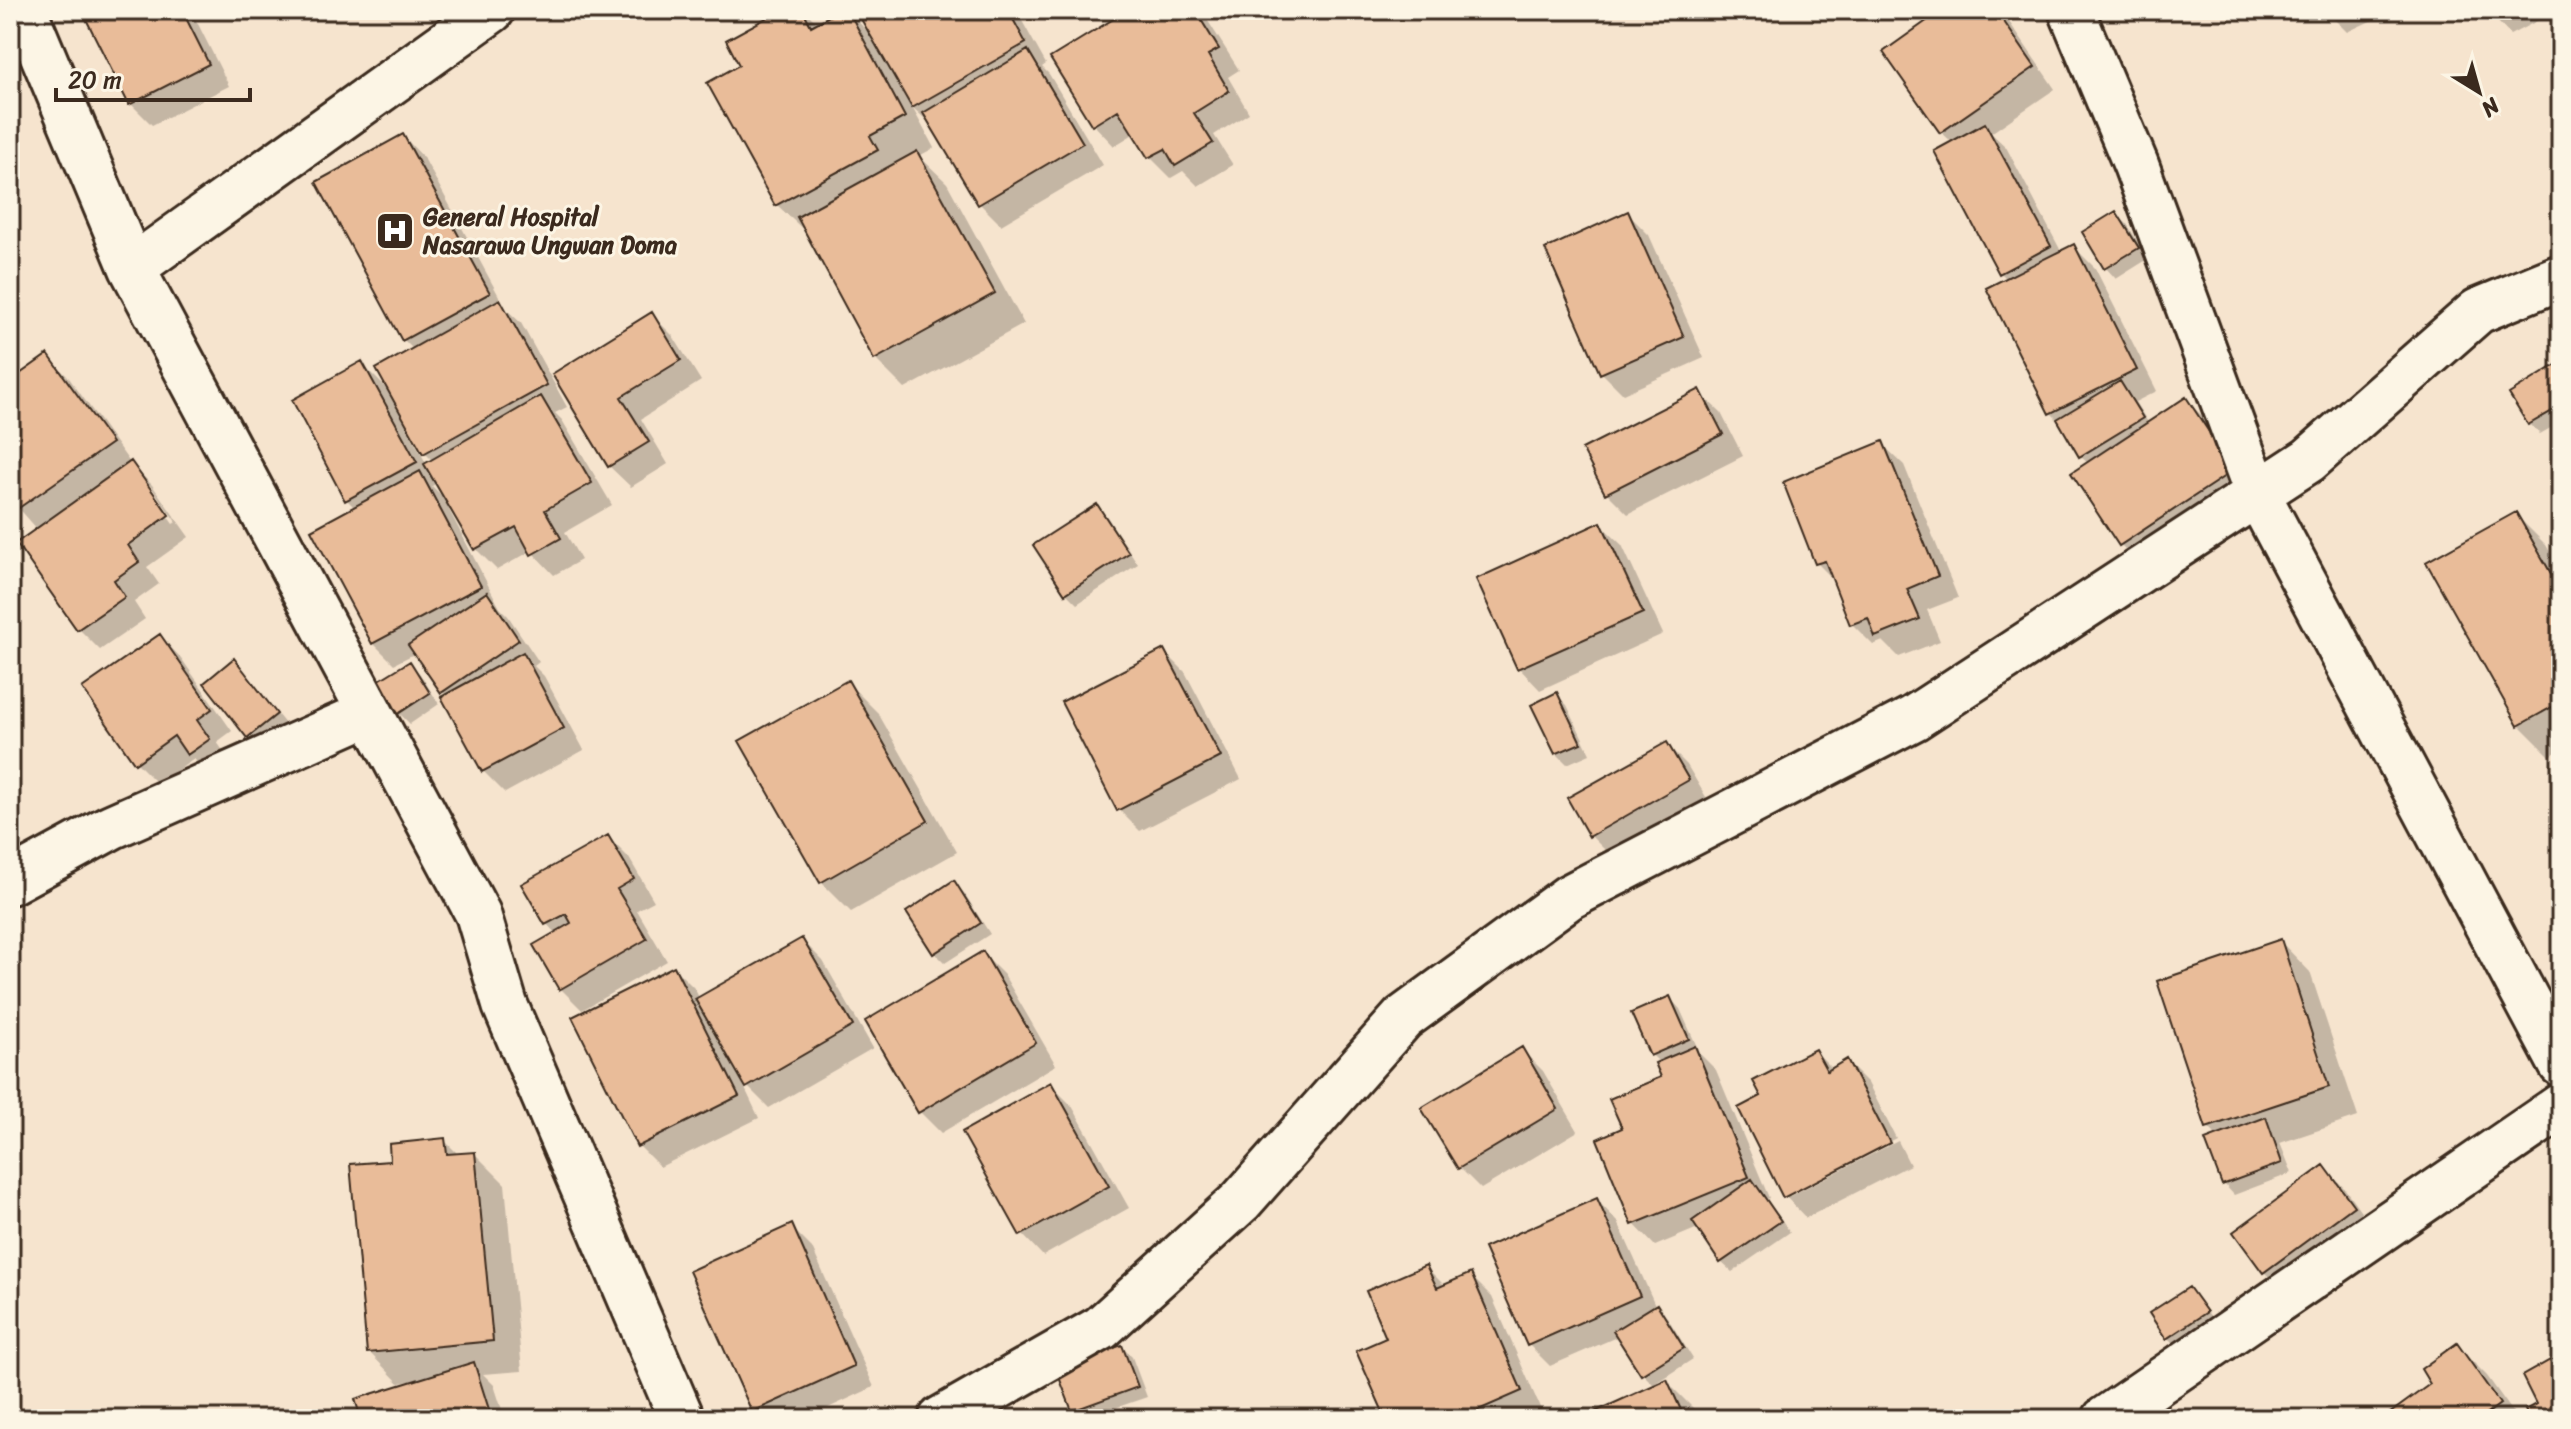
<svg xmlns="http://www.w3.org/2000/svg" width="2571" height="1429" font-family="Sriracha,sans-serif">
  <rect width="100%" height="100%" fill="#f6e4ce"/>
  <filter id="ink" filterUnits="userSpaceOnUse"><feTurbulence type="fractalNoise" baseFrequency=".0125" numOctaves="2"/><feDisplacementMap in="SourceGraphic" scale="16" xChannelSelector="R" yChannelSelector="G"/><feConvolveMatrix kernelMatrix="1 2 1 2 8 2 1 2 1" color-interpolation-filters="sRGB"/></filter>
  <g filter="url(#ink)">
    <path fill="#0003" fill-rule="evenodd" d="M80,10H191L229,86L152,125L131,104L87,17Z
      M785,10H804L818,24L847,10L869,33L881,10H1016L1046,64L1042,67L1049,74L1103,165L1001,225L979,203L935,128L912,107L934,148L919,156L947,183L1024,324L905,389L875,359L808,234L776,204L742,66Z
      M1132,10H1201L1239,70L1228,77L1249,113L1214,135L1233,165L1198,186L1183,171L1171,178L1150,157L1135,133L1114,146L1093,124Z
      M1945,10H2001L2055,89L1991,133L2006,147L2062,253L2074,247L2095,268L2157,391L2135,402L2149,424L2186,400L2207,421L2254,492L2142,566L2121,545L2089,464L2080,456L2062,424L2051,413L2008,280L2001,273L1953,143L1941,132Z
      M2325,10H2394L2347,32Z
      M2487,10H2558L2510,35Z
      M403,136L424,158L506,309L521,323L567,407L555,413L562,420L612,505L565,532L581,560L554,575L531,551L497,570L476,549L452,509L449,510L500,608L508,616L539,662L534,666L544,676L584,750L505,793L483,771L446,696L416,653L394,664L373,643L355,508L347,500L362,364L389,391L414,350L404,340ZM415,435L425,453L433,461L427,465L412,437ZM437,483L445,499L432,486Z
      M1628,214L1649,235L1704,358L1623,394L1602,373Z
      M2116,214L2127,224L2148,259L2116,279L2106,268Z
      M652,315L673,336L701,381L641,419L668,464L631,487L609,466L554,374Z
      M48,357L69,378L131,464L152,485L189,537L147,567L159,584L134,602L145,619L100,650L79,629L18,544L38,530L10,498V384ZM145,485H150L176,522L173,524Z
      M2561,365V422L2540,434L2530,424Z
      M1699,392L1721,413L1743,456L1628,514L1607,493Z
      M1882,444L1904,465L1958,598L1927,610L1940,641L1899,657L1883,641L1873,645L1852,624L1835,581L1817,563Z
      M1097,507L1107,517L1138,564L1077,604L1066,593L1036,546Z
      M2516,515L2546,545L2561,571V749L2550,756L2519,725L2429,563Z
      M1600,524L1622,545L1663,634L1540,690L1519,668L1479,580Z
      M160,636L181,658L232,731L217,742L230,761L210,775L194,759L158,784L137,763L85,689Z
      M1164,651L1185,672L1241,779L1140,831L1119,810Z
      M234,661L286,725L258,747L248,737Z
      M409,664L420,674L439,704L410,724L399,713L379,683Z
      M847,682L878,713L957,852L851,912L821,882Z
      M1557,695L1567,705L1590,754L1567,764L1556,753Z
      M1666,744L1687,765L1709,802L1612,857L1590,835Z
      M608,837L629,858L654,901L637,910L667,961L582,1010L561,989L536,946L556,934L547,924L524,885Z
      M953,883L964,893L990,934L945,963L934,952Z
      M802,940L823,961L873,1048L769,1108L741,1080L759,1118L660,1167L639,1146L674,968L695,989L699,998Z
      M2280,941L2310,972L2358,1117L2280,1143L2292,1173L2234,1195L2224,1184L2218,1137L2208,1127Z
      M983,954L1004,975L1056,1065L941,1133L920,1112Z
      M1670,998L1680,1009L1698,1049L1696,1050L1716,1070L1769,1198L1767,1199L1790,1232L1732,1272L1721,1262L1698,1228L1655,1246L1634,1224L1599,1140L1624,1129L1663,1078L1660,1063L1652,1055Z
      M1522,1050L1543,1071L1578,1131L1481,1189L1460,1168L1424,1109Z
      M1815,1051L1833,1069L1847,1062L1868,1083L1896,1138L1790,1192V1196L1898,1141L1910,1165L1806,1218L1785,1196L1764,1097Z
      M1050,1084L1072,1106L1129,1208L1043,1256L1022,1234Z
      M444,1140L459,1155L475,1154L505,1184L522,1371L483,1374L494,1385L505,1419H363L411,1383L410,1381L399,1383L369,1352L392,1162Z
      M2324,1167L2345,1189L2373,1228L2286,1293L2264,1272Z
      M1597,1200L1618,1222L1656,1307L1667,1317L1693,1359L1654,1384L1655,1386L1666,1381L1696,1411L1700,1419H1584L1655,1386L1643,1374L1619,1336L1550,1366L1529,1345Z
      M791,1227L812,1248L874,1387L804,1419H761L753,1411Z
      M1426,1267L1445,1286L1470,1275L1492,1297L1542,1412L1526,1419H1388L1389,1339Z
      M2189,1289L2216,1323L2178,1348L2168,1338Z
      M2457,1346L2487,1376L2518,1419H2386L2433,1384Z
      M1122,1347L1132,1357L1147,1397L1083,1419L1074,1410Z"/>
    <path fill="#e9bc99" stroke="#3b2a1e" stroke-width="2" d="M182,10L209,64L129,105L82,11Z
      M781,10H803L811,26L840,10H848L905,117L870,136L878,150L775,206L707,83L739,65L726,40Z
      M877,10H1008L1026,43L912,108L861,19Z
      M1128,10H1195L1219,49L1208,55L1229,91L1194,113L1213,143L1175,166L1165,149L1148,158L1118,110L1092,126L1050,58Z
      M1942,10H1996L2035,67L1940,133L1883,52Z
      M1028,50L1083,143L978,205L923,113Z
      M1985,123L2051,246L1999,274L1934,151Z
      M403,134L490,293L402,341L316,182Z
      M917,151L995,293L874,360L797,217Z
      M1628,211L1684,337L1600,374L1545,249Z
      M2116,211L2139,248L2104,269L2082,232Z
      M2074,244L2137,370L2049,414L1986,288Z
      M500,299L547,385L423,454L376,369Z
      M652,312L681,360L621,397L649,442L608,467L552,374Z
      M48,354L112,443L16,510L10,502V381Z
      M362,361L417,462L345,501L292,400Z
      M2561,362V406L2528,425L2509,394Z
      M2120,381L2143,418L2079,457L2057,419Z
      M1700,389L1723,434L1605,494L1582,449Z
      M541,396L592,483L545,510L561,538L531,555L516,527L474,550L424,464Z
      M2186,397L2234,470L2119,546L2071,473Z
      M1883,441L1938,576L1907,589L1920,619L1875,637L1868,618L1850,625L1825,561L1815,564L1783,482Z
      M131,461L169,515L128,545L139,562L114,580L125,597L77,630L16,543Z
      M420,471L481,586L372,644L311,530Z
      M1097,504L1129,553L1065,594L1033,545Z
      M2516,512L2561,591V702L2518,726L2426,562Z
      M1601,522L1643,613L1517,669L1476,579Z
      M487,592L519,640L441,693L408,645Z
      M160,634L212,709L197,720L210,739L187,755L174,736L135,764L82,688Z
      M1164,649L1221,757L1117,811L1061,702Z
      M523,652L564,728L482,772L441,697Z
      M234,658L277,714L247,738L204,683Z
      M410,661L430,693L398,714L376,682Z
      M848,680L928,821L820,883L739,741Z
      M1557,692L1581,743L1555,754L1531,705Z
      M1667,742L1689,780L1589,837L1567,798Z
      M608,835L634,879L617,889L647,939L559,990L533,945L571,923L566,914L545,925L521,884Z
      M954,880L981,923L933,954L906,912Z
      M802,938L853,1026L746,1088L695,999Z
      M2281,939L2329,1087L2206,1128L2157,981Z
      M983,951L1036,1043L918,1113L865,1021Z
      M674,966L739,1096L637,1147L572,1017Z
      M1670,996L1689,1039L1650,1056L1631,1013Z
      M1695,1046L1749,1177L1632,1225L1597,1139L1622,1128L1609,1099L1661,1077L1655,1063Z
      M1522,1047L1558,1109L1458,1169L1421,1108Z
      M1815,1049L1827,1071L1847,1059L1890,1143L1783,1198L1738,1108L1761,1096L1753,1081Z
      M1051,1082L1109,1186L1020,1236L962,1132Z
      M2266,1117L2282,1163L2222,1185L2205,1140Z
      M445,1138L447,1154L475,1152L493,1341L367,1353L350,1164L390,1161L389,1144Z
      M2324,1165L2354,1206L2263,1273L2233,1232Z
      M1752,1179L1781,1221L1720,1263L1692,1221Z
      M1597,1198L1640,1296L1527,1346L1484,1248Z
      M792,1224L854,1366L752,1412L689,1271Z
      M1426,1265L1437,1288L1471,1273L1522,1391L1458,1419H1386L1356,1351L1386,1338L1366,1291Z
      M2189,1287L2207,1312L2166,1339L2149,1313Z
      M1657,1304L1684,1348L1641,1375L1613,1331Z
      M2457,1343L2500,1404L2480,1419H2382L2430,1384L2421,1369Z
      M1122,1345L1138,1387L1072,1411L1056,1369Z
      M2561,1354V1419H2530L2525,1410L2536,1404L2522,1376Z
      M474,1362L492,1419H361L355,1399Z
      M1667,1379L1685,1419H1579Z"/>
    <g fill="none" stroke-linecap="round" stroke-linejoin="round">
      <defs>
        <path id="street" d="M24,10L132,268L478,914L505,1005L682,1419
          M2071,10L2136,165L2257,493L2561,1064
          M132,268L492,10
          M10,882L111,827L369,713
          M941,1419L1101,1328L1241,1201L1403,1018L1569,897L1914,718L2309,460L2478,311L2561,277
          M2105,1419L2561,1106"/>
      </defs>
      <use href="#street" stroke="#3b2a1e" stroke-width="50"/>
      <use href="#street" stroke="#fcf5e5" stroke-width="44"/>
    </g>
  </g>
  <defs>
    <symbol id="hospital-square" viewBox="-11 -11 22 22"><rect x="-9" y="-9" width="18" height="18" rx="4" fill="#3b2a1e" stroke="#fcf5e5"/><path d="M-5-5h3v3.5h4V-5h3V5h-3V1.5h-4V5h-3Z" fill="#fff"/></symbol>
  </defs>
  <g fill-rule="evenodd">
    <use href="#hospital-square" x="373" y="209" width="44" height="44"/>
  </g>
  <g text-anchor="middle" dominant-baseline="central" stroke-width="6" stroke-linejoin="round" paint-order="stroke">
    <g font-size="24" font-weight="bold" fill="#3b2a1e" stroke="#fcf5e5" text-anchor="start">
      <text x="423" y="217">General Hospital<tspan x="423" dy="28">Nasarawa Ungwan Doma</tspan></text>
    </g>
  </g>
  <rect width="2571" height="1429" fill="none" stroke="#fcf5e5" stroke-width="40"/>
  <rect x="20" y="20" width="2531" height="1389" fill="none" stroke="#3b2a1e" stroke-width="3" filter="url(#ink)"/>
  <g transform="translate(2479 92) rotate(143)" stroke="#fcf5e5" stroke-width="6" paint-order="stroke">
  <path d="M0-6L14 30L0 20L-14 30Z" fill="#3b2a1e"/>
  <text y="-12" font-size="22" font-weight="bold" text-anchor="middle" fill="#3b2a1e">N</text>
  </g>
  <path d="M56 88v12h194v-12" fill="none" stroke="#3b2a1e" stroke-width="4"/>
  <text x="68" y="88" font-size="24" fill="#3b2a1e" stroke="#fcf5e5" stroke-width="6" paint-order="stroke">20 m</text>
</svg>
